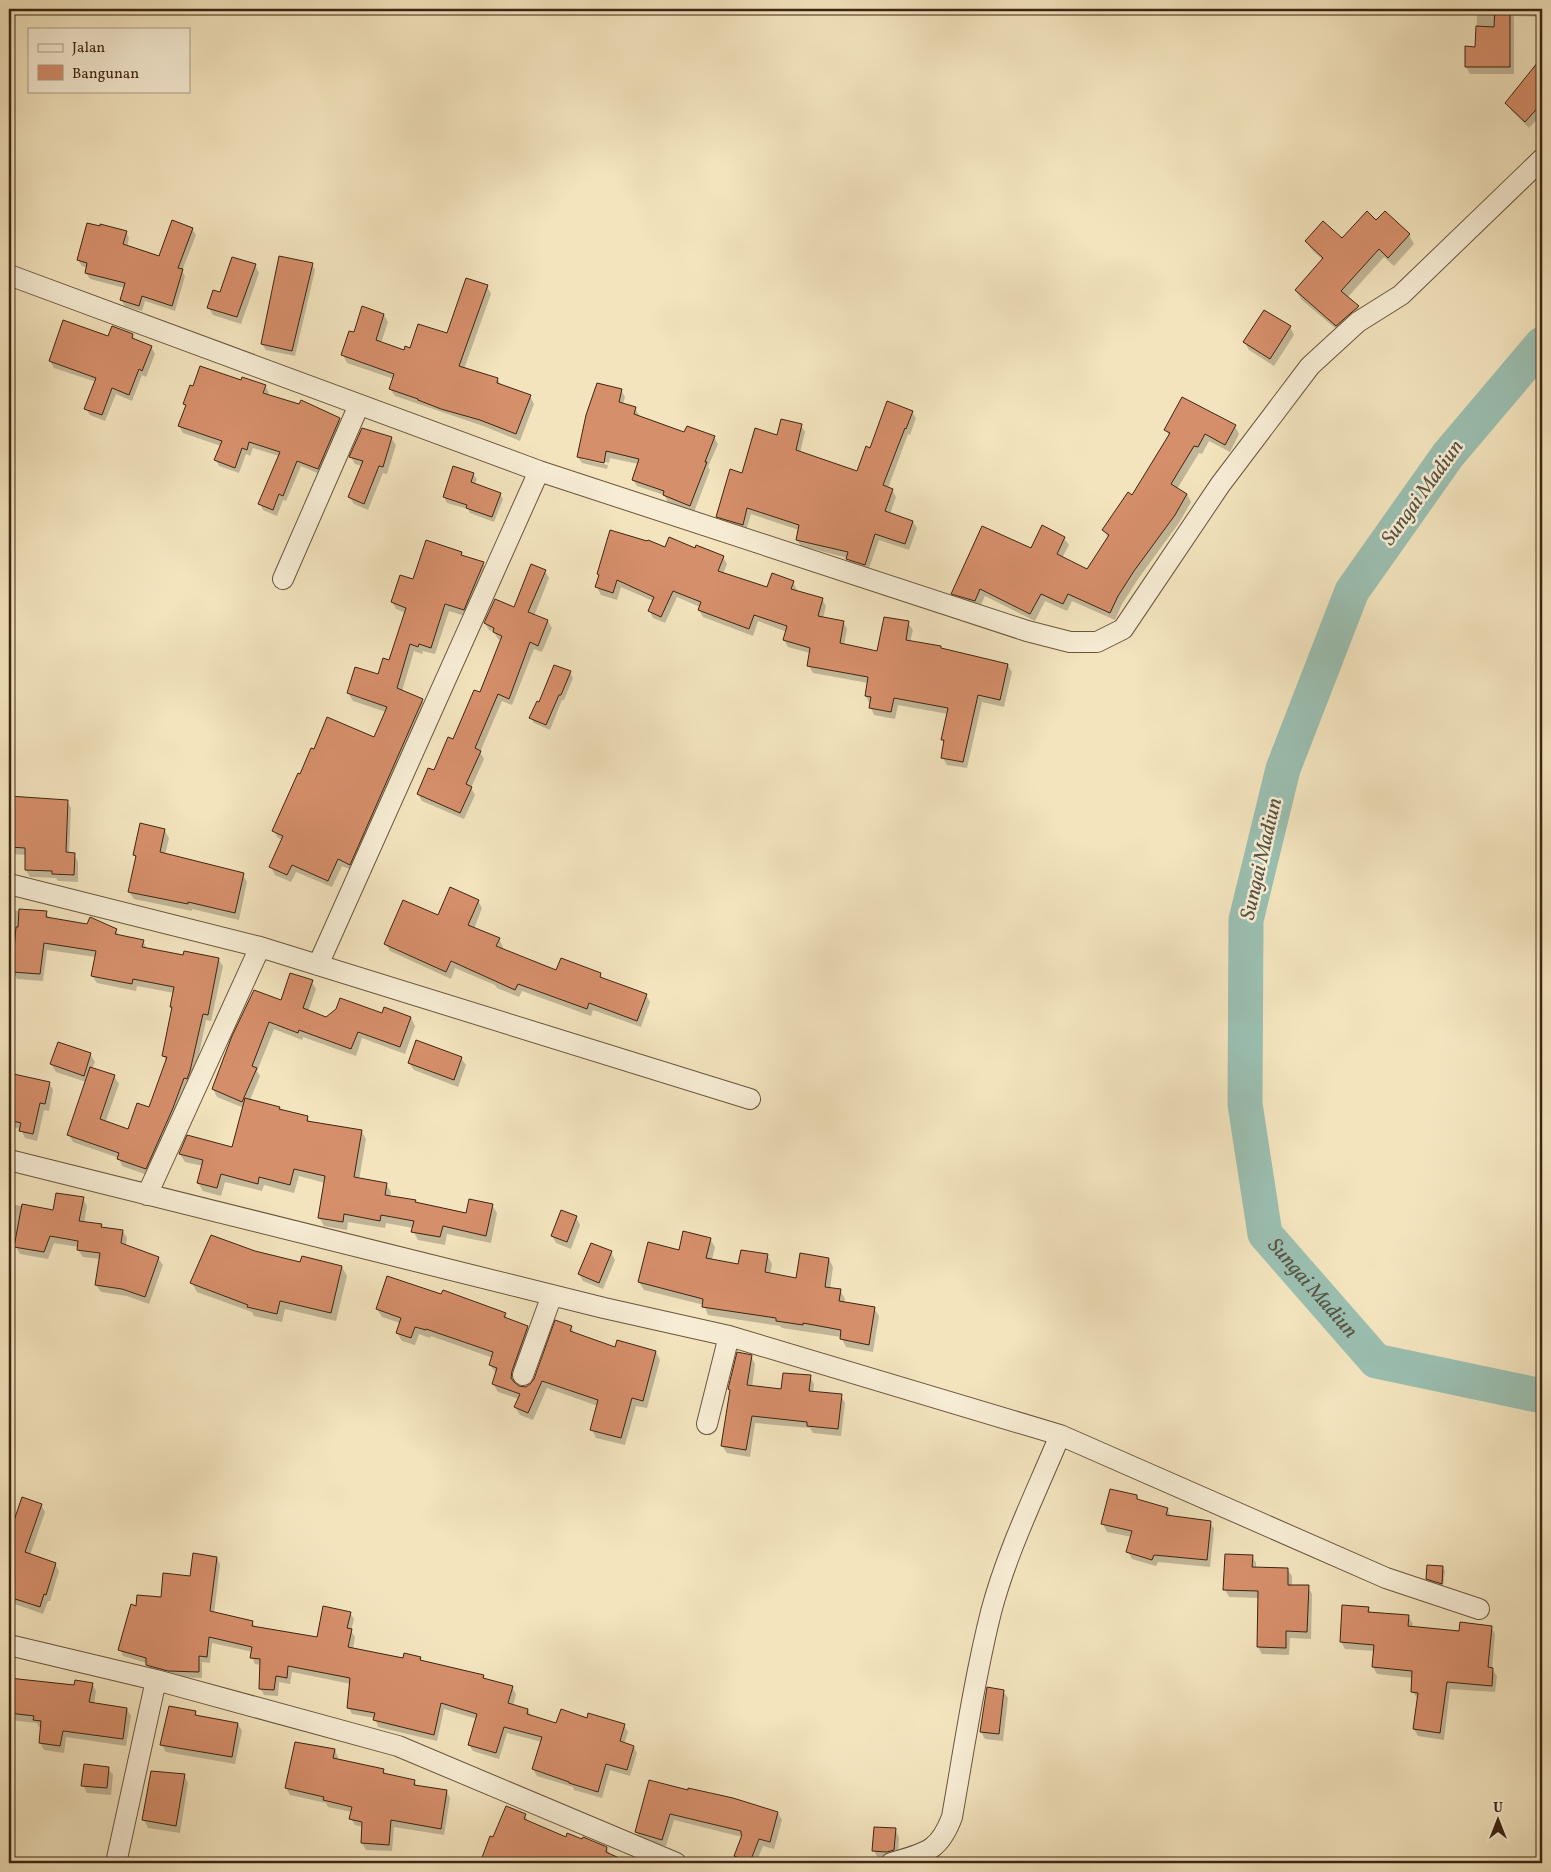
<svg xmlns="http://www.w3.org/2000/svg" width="1551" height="1872" font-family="Vollkorn,serif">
  <rect width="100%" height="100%" fill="#f3e4be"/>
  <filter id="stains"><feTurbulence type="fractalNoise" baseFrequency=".004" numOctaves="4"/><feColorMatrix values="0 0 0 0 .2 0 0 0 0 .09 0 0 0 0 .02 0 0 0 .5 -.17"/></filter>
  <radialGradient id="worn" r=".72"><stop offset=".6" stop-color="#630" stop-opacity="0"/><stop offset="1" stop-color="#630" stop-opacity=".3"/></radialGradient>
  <path fill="#0003" d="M1461,9H1542V17L1514,16V74H1470L1466,67L1476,48L1477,15L1464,14Z
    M1542,59V114L1529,128L1511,110L1507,103Z
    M1376,222L1409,235L1414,244L1394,266L1384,257L1347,298L1358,307L1363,316L1342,334L1302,300L1296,291L1323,260L1312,250L1306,241L1342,240Z
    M192,229L196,235L182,271L185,276L175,311L145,301L142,311L125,306L121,300L125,288L90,279L86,273L88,268L82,266L78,260L126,232L129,238L127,247L160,257Z
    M312,264L315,270L295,356L266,350L262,344Z
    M255,265L259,273L241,324L213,315L209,308L220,294Z
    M487,286L491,294L464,369L498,380L501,385L530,396L534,404L520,441L486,427L395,396L390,389L394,379L347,363L343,355L354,334L384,315L388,322L381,343L405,351L448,334Z
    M1290,327L1294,335L1274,366L1249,350L1245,343Z
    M132,335L136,341L151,347L155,354L146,377L142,375L132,401L116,394L105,421L90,415L86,409L96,382L54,368L50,361L109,337Z
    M242,382L265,386L269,392L267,396L339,419L343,426L322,475L301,466L286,501L283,500L277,516L263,510L260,504L279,456L253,448L250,456L246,454L239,473L219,466L216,460L221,446L183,433L179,426L186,407L185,404Z
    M621,390L625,397L623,404L635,408L639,415V417L685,434L714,437L718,444L708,467L710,470L694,512L668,502L664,495L637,486L633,480L638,464L610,458L609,463L581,457V459L608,465L607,469L582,463L578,457Z
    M912,412L916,418L910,435L908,434L888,488L892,490L896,497L890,514L913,522L917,528L909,550L879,540L868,571L851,566L848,558L801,546L797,540L799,530L751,514L746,531L722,523L718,516L742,474L778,436L801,425L805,432L800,453L858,473L870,449Z
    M1235,426L1239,434L1230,452L1209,441L1202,454L1199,453L1177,489L1187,494L1191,502L1179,523L1138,579L1122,604L1115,620L1072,601L1067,611L1045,601L1035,621L985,596L979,609L957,601L953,594L1031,550L1064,538L1069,545L1062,558L1088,571L1108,538L1104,530L1132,497L1169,436L1166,430Z
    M391,438L396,445L387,474L383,473L368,510L354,504L349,497L362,466L355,464L351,457Z
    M473,474L477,479L475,484L500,494L503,499L494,522L470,513L468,509L447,503L444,497Z
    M666,548L696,550L723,557L727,564L723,574L768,589L793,582L797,590V592L822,599L826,606L823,618L843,622L847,629L844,645L878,652L908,623L913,630L910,642L1008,665L1012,672L1004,707L982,702L967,768L947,765L943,758L945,745L942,740L948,714L898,705L895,719L874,715L866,696L868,683L813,673L809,666L810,653L788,647L784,640L787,632L758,621L753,636L703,617L699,610L700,607L677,597L665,623L653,618L649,610L653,601L621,587L617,600L601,595L597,587L600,578L598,574Z
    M461,553L463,557L483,563L487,571L468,617L449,611L435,654L423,651L422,654L414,651L402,691L422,700L426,707L354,871L342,866L332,887L296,872L291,882L275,875L271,867L283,840L278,838L274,831L374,738L386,712L353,701L348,693L378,676L390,661L406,613L396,609L392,602L414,581Z
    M545,571L549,578L534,616L548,621L552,628L542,652L534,649L512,705L502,701L480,752L484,759L471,788L475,795L464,819L422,801L418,794L434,772L480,694L501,640L498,639L494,632L489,630L485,623L514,609Z
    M570,672L573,678L564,700H562L550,730L534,723L531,718L540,703Z
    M9,797L67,801L71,808L69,854H74L78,862V882L58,881L56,878L30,877L26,870L27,855L9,854Z
    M165,831L169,838L165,855L243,875L247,882L239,920L192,909V911L134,899L129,892L137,860L134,855Z
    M478,901L482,908L474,929L499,939L503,947L502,950L556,972L600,974L603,979L646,995L650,1002L641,1027L593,1010L591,1016L522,991L519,997L497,988L495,985L455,968L451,979L390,951L386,944L439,917Z
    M9,910L46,913L50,919L116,930L119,936L143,941L147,949L184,956L218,959L223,966L211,1021L206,1020L194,1079L150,1176L122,1166L119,1158L73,1142L69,1135L86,1082L56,1072L51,1064L90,1054L95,1062L92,1069L114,1076L119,1084L105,1123L129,1130L150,1109L167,1062L163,1056L173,1010L171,1007L174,993L137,986L136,991L97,983L92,976L96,957L47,950L43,981L17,979L13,972L15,946L9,945Z
    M312,982L316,989L308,1012L326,1019L383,1015L411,1018L415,1026L405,1054L362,1038L356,1056L303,1037L302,1040L274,1029L257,1071L260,1076L250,1100L307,1118L310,1122L361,1131L366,1139L359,1180L386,1184L391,1192L390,1197L415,1201L417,1204L467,1215L492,1205L497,1213L491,1243L447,1234L445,1245L418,1240L413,1231V1228L386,1223L385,1228L348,1222L347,1230L324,1226L319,1217L325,1183L299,1176L294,1193L264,1185L262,1191L225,1182L221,1196L203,1191L198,1183L203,1166L185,1162L180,1154L233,1148L244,1108L217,1097L213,1089L281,1002Z
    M461,1058L466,1065L458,1087L414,1070L409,1063Z
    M9,1074L49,1083L53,1090L49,1111L44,1110L37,1141L25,1138L21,1129L9,1126Z
    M83,1199L87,1206L84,1223L101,1225L103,1228L123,1231L127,1238L126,1246L158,1258L163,1265L149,1304L127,1296L101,1292L96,1285L100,1259L83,1257L78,1250L79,1247L54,1243L48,1259L20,1254L16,1247L18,1235H9V1204L54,1211Z
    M576,1217L580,1225L571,1249L556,1243L552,1236Z
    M710,1239L715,1247L712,1260L739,1265L767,1255L772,1264L770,1275L797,1279L829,1259L833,1267L830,1289L840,1290L845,1299L844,1303L874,1308L879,1316L873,1352L846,1347L841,1337L782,1328L780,1326L708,1315L704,1305L644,1290L639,1282L680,1251Z
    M255,1252L301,1263L342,1267L347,1276L336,1321L285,1309L282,1322L254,1316L252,1312L197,1292L192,1283Z
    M611,1252L615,1260L603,1289L583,1281L579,1274Z
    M377,1309L505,1314L508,1320L527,1327L532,1335L516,1380L515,1385L519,1388H526L531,1385L571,1327L575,1334L616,1348L656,1352L660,1360L647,1408L636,1406L625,1445L596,1438L592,1430L598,1406L547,1388L533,1420L520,1415L515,1407L519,1399L498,1392L493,1384L497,1374L490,1365L493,1358L431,1336L430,1338L419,1334L415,1345L402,1341L397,1333L400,1323L382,1317Z
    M751,1356L755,1364L752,1387L782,1391L810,1377L814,1384L813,1392L841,1396L845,1403L841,1436L813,1433L810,1428L755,1423L750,1457L727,1453L722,1446L731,1392L729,1389Z
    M1137,1496L1139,1501L1167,1509L1171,1516L1210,1522L1214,1529L1210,1567L1158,1562L1156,1566L1132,1559L1128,1551L1132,1537L1107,1532L1103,1524Z
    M23,1499L41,1505L45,1512L30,1555L55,1564L59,1571L50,1601H48L43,1614L12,1603L9,1610V1539Z
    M1252,1556L1256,1563V1568L1287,1569L1292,1576V1586L1308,1587L1312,1594L1311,1639L1290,1638L1289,1655L1262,1654L1258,1647L1259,1598L1229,1597L1225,1590Z
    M217,1558L220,1564L214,1614L252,1622L256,1628L318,1639L350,1613L354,1619L351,1631L355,1637L353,1649L404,1659L420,1658L422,1662L483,1676L485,1680L512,1687L516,1694L513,1706L528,1710L532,1717L557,1725L588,1720L624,1725L628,1732L624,1744L634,1747L637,1753L630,1776L610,1770L602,1798L574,1790L573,1787L537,1776L533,1769L542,1742L507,1733L499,1759L473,1751L469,1745L477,1719L444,1709L437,1741L378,1727L375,1718L352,1714L348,1707L351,1684L292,1672L290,1684L279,1682L278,1696L264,1695L260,1688L261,1665L255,1664L252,1657L253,1652L212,1643L210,1663L202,1662V1678L173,1677L151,1672L147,1663L123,1656L120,1649L137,1607L162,1599Z
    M1443,1568L1445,1571L1443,1587L1430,1582L1428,1579Z
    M1368,1608L1371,1613L1408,1616L1413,1624L1412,1627L1460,1632L1491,1627L1495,1634L1492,1669L1497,1676L1495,1692L1450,1689L1444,1740L1418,1736L1414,1729L1418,1700L1413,1692V1678L1377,1674L1373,1667L1375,1651L1345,1649L1341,1642Z
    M9,1679L75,1687L92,1684L96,1691L94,1704L127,1709L131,1716L126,1746L66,1737L64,1753L44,1750L40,1743L42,1727H39L37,1723L9,1720Z
    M1003,1691L1008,1698L1003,1741L985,1739L981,1732Z
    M195,1712L197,1716L238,1724L242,1731L235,1764L166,1752L162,1745Z
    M296,1743L335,1750L338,1757V1760L383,1770L386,1775L414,1781L418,1787L447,1792L450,1798L444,1835L394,1827L392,1851L366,1850L362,1843L363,1827L355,1825L351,1819L352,1812L328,1807L326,1803L290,1795L286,1788Z
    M108,1768L113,1775L111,1795L87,1793L83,1785Z
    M184,1775L188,1783L180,1833L148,1828L144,1820Z
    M688,1792L778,1813L782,1820L774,1849L763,1846L756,1863H740L736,1856L742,1837L674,1820L666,1846L640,1839L636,1831Z
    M525,1815L528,1821L566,1838L607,1848L610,1855L627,1863H481L493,1839Z
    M895,1829L899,1837L898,1857L892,1859L878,1858L874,1851Z"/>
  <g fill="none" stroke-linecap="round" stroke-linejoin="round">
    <path stroke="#9bbfb1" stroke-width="35" id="s1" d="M1542,344L1448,455L1352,591L1283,769L1246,920L1245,1104L1265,1234L1376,1361L1537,1395L1542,1394"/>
  </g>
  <path fill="#d68f6b" stroke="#3c2511" d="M1495,9H1510V67H1465V46L1475,47L1476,26L1494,27Z
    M1542,57V103L1525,122L1505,103Z
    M1367,211L1376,220L1385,211L1410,234L1388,258L1379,249L1341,291L1359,306L1336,326L1295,290L1323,258L1305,241L1323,221L1342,238Z
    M172,220L193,228L178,268L183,269L172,306L142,296L139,306L120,300L125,283L85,273L87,263L77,260L87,223L100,226V224L127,231L123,244L159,256Z
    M279,256L313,263L292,351L261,344Z
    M232,257L256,264L237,317L207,308L213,290L220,292Z
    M466,278L488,285L459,366L498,378L497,383L531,395L516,434L480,420L441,409L418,400V399L389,389L394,374L341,355L349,331L354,332L362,306L384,314L376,340L404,350L405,346L410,348L418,324L447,333Z
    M1264,310L1291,326L1270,359L1243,342Z
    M63,320L108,336L112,326L133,334L132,338L152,346L142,371L139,369L129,395L112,388L102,415L84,409L96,378L49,361Z
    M200,366L241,380L242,377L266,385L263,393L299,404L301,400L340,418L318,469L297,461L283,496L279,494L273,510L258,504L280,452L249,442L247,450L242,448L235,468L214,460L222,441L178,426L186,405L183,404L190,385L193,386Z
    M597,383L622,389L619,402L636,407L634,414L684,432L687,426L715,436L705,462H707L690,506L663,495L664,491L632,480L639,459L606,451L604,463L577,457L586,415Z
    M1182,397L1236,425L1225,445L1205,434L1198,447L1194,446L1171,484L1187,494L1175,515L1134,571L1118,596L1110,613L1068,594L1063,604L1041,594L1030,614L980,589L975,601L951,594L982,526L1031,548L1042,525L1065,537L1057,554L1087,569L1109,535L1102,530L1128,492L1132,495L1170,433L1164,430Z
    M887,401L913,411L906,429L905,428L883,485L893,489L885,511L913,521L905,544L875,534L865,565L846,559L848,552L796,540L799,525L747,508L743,525L716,517L730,469L742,473L755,428L777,435L781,419L802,424L796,450L857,471L866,446L870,448Z
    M362,428L392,437L383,467L379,466L364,504L348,497L363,461L349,457Z
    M453,466L474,473L471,482L501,493L492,517L466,508L467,505L443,497Z
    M610,530L647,541L648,540L665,547L669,537L695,548L696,545L724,556L718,571L767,587L772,573L794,581L791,589L823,598L818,616L844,621L840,643L877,651L884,617L909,621L906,640L941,646V648L1008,664L1000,700L978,695L963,762L941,758L944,740H941L948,708L894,698L891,712L869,708L871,697L865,696L868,677L807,666L810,648L783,640L787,626L754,615L749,629L698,610L701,602L673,591L661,617L648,611L654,597L617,580L613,593L595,587L599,575L597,574Z
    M426,540L462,552L461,555L484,562L464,610L445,604L431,648L419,644L418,647L410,644L397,688L423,699L350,865L338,859L328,881L292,865L287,875L269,867L283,836L272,831L298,773L300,774L311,748L314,749L327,717L374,737L387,707L347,693L355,667L378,674L383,658L389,660L406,608L391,602L400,575L413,579Z
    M531,564L546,570L528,612L548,620L538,646L530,642L509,699L498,694L475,748L481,751L466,784L472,787L460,813L417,794L428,768L434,770L448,737L453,739L474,690L480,692L502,636L493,632L494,628L484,623L495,599L514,607Z
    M554,665L571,671L561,695H559L546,725L529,718L537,701L539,702Z
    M9,796L68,800L66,852L75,853L74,875L52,874V871L25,870V848L9,847Z
    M140,823L165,829L160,852L244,873L235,913L188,902V904L128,892L136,856L133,855Z
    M450,887L479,900L468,925L500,938L496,946L556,970L561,958L601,973L600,977L647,994L637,1021L589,1003L587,1009L518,984L515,990L451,961L446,972L384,944L403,900L438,915Z
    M19,909L47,911L46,917L87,924L90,917L117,929L115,934L144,940L142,947L183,955L184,951L219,958L208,1015L203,1014L190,1071L187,1079L184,1078L173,1108L146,1169L117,1159L119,1153L67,1135L90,1067L115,1075L100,1119L128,1129L137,1103L149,1107L167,1057L162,1056L172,1007H170L174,987L133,979L132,984L91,976L96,951L44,943L40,974L12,972L16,927H18Z
    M290,973L313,980L303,1008L326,1017L336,1009L340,998L382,1013L384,1007L411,1017L400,1047L358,1032L351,1049L299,1030L298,1033L269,1022L252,1066L257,1068L242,1102L212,1089L232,1036L254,990L281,1000Z
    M416,1040L462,1057L454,1080L408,1063Z
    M58,1042L91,1053L84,1076L50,1064Z
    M9,1073L50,1082L45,1104L40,1103L33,1134L19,1131L21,1123L9,1120Z
    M245,1098L280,1107L279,1109L308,1116L307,1121L362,1130L354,1177L387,1183L385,1195L416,1200L415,1202L466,1213L469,1199L493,1204L486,1236L443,1226L440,1237L411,1232L414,1221L381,1215L380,1221L344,1214L343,1222L318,1218L325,1176L294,1169L290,1185L259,1177L258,1184L221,1174L217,1188L197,1183L203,1160L179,1154L187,1135L232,1147Z
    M56,1193L84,1197L79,1221L102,1224L101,1227L123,1230L121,1243L159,1257L145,1297L122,1289L95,1285L100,1253L77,1250L78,1241L50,1236L44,1252L14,1247L22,1204L53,1210Z
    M561,1210L577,1216L567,1242L551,1236Z
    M683,1231L711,1238L706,1258L738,1264L741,1250L768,1254L765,1272L796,1278L800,1253L829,1258L825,1287L841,1289L839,1301L875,1307L869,1345L840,1339L841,1330L803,1323V1325L776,1321V1318L702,1307L703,1299L638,1282L648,1242L679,1250Z
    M211,1235L255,1251L300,1262L302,1256L342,1266L331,1313L280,1301L277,1314L247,1307L248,1305L190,1283Z
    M591,1243L612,1251L599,1283L578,1274Z
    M387,1276L441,1294L443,1290L506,1313L504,1317L528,1326L512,1371L511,1378L514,1382L519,1386L526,1387L530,1384L534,1379L555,1320L572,1326L570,1331L615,1347L617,1340L656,1351L643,1401L632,1398L621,1438L590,1430L598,1400L542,1381L528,1413L514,1407L520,1394L492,1384L497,1368L489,1365L493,1352L426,1329V1330L415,1327L411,1338L396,1333L401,1318L376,1309Z
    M737,1352L752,1355L747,1385L781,1389L783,1373L811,1375L809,1391L842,1394L838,1429L807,1426V1422L752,1416L746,1450L721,1446L730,1390L728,1389Z
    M1110,1489L1137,1495V1499L1168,1508L1166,1515L1211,1521L1207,1560L1154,1555L1152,1560L1126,1552L1132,1531L1101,1524Z
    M22,1497L42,1504L25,1552L56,1563L46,1595L44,1594L40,1607L9,1597V1535Z
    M193,1553L217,1557L210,1611L253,1621L252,1626L317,1637L323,1606L351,1612L347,1628L352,1629L348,1647L403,1658L404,1653L421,1657L420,1660L484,1675L483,1678L513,1686L508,1703L528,1709L527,1714L556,1723L561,1709L587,1718L588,1713L625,1724L620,1741L634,1746L627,1770L606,1764L598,1792L569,1783V1782L532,1769L542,1737L504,1727L496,1753L468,1745L477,1714L441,1703L434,1735L373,1720L375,1713L347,1708L350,1678L288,1666L287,1678L276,1676L274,1690L259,1689L260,1659L250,1658L252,1647L209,1637L207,1657L199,1656V1672L168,1671L146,1665V1658L118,1650L131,1604L136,1606L137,1595L161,1597L163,1573L190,1576Z
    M1225,1554L1253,1555L1252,1567L1288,1568V1585H1309L1307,1632L1286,1631V1648L1257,1647L1258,1591L1223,1590Z
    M1427,1565L1443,1566L1442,1584L1426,1579Z
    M1342,1605L1369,1607L1368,1612L1409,1615L1408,1626L1459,1631L1460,1622L1492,1626L1488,1667L1493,1668L1492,1686L1447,1682L1440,1733L1413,1729L1418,1693L1411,1692L1412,1671L1372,1667L1374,1645L1340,1642Z
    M9,1678L74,1685L75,1680L93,1683L89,1702L127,1708L123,1739L63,1731L60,1746L39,1743L41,1721L33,1720L34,1716L9,1713Z
    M987,1687L1004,1690L999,1734L980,1732Z
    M169,1706L196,1711L195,1715L238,1723L232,1757L160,1745Z
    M295,1742L335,1749L333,1758L384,1769L383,1773L415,1780L414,1785L447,1790L441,1829L391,1820L389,1845L361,1843L362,1822L349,1819L352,1807L323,1800L324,1797L285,1788Z
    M84,1764L109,1767L107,1788L81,1786Z
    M151,1771L185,1774L176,1826L142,1820Z
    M649,1780L688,1790V1788L733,1798L778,1812L770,1842L759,1839L750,1862L734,1856L742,1835L741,1834V1831L670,1814L662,1840L635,1832Z
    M506,1806L526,1814L524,1819L566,1837L567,1833L582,1839L583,1837L607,1847L606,1852L630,1863H480L490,1836L493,1837Z
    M874,1827L896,1828L894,1850L887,1852L872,1851Z"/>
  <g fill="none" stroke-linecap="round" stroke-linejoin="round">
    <defs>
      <path id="minor" d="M9,275L539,471L1027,631L1070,642H1097L1123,629L1220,485L1310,366L1358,322L1401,295L1542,159
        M283,579L359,405
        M9,884L260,947L750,1099
        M318,965L539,471
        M9,1160L604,1308L729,1336L1060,1435L1386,1578L1479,1609
        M147,1195L260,947
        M523,1375L552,1295
        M707,1424L729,1336
        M9,1645L156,1680L398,1746L676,1863
        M116,1863L156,1680
        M891,1863C925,1853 939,1852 952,1817C964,1749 974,1680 991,1612C1007,1551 1036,1493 1060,1435"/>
    </defs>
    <use href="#minor" stroke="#6a553c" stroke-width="22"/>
    <use href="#minor" stroke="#f7edd5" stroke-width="20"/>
  </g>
  <g text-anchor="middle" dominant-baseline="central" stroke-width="5" stroke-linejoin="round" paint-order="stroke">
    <g font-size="21" font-style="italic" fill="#585341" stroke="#f7edd5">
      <text transform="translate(1423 493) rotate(-54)">Sungai Madiun</text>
      <text transform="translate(1262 859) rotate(-77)">Sungai Madiun</text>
      <text stroke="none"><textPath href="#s1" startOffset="1046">Sungai Madiun</textPath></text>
    </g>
  </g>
  <rect width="1551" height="1872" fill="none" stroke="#f3e4be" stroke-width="30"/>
  <rect x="10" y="10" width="1531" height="1852" fill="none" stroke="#3c2511" stroke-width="2.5"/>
  <rect x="15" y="15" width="1521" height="1842" fill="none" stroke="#3c2511"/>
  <rect x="28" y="28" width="162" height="65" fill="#f7edd5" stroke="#ac9d87"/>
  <rect x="38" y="44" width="25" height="8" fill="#f7edd5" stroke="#ac9d87"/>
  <text x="72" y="52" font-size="15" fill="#3c2511">Jalan</text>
  <rect x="38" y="65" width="25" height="15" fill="#d68f6b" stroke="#ac9d87"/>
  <text x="72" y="78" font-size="15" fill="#3c2511">Bangunan</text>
  <g transform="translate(1498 1820)" stroke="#f7edd5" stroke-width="4" paint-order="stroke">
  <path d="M0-4L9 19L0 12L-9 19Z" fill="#3c2511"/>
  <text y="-8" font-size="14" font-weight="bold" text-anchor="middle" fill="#3c2511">U</text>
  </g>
  <rect width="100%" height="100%" filter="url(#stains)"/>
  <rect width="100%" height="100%" fill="url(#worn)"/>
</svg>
